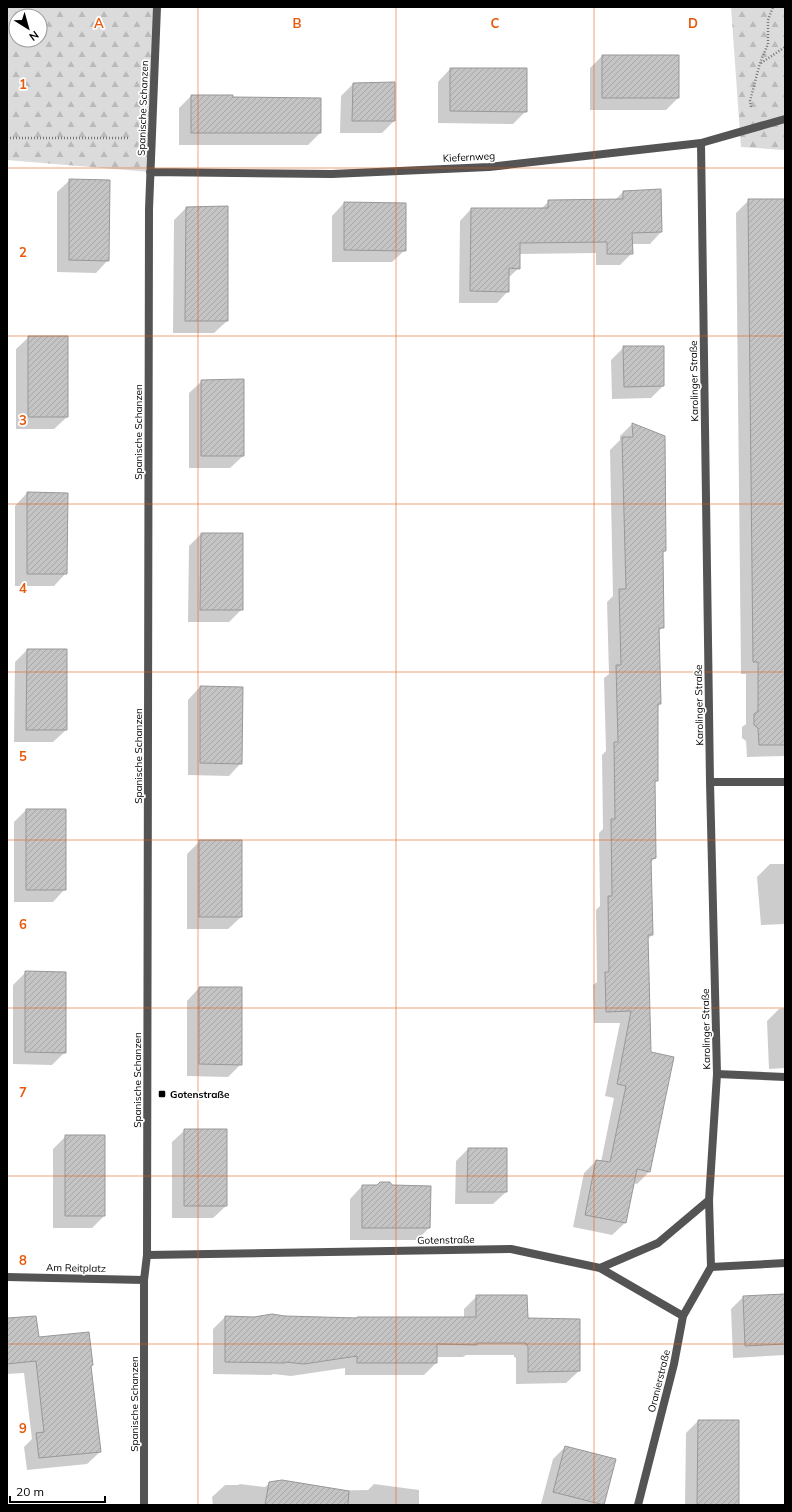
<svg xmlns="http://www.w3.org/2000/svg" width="792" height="1512" font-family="Mulish,sans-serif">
  <defs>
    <pattern id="forest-firs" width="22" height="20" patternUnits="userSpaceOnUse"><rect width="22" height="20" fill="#dbdbdb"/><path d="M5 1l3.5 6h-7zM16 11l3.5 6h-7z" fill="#bababa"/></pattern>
    <pattern id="building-hatch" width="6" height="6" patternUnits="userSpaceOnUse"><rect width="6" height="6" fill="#c4c4c4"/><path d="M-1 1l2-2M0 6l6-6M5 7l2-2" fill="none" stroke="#a7a7a7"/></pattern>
  </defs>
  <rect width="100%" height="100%" fill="#fff"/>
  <path fill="url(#forest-firs)" fill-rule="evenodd" d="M7,7H157L150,172L7,160ZM16,16H40V40H16Z
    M731,7H785V150L741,147Z"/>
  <path fill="#0003" d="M602,56L678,98L666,110H590V68Z
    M450,69L526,111L513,124L438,123V82Z
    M394,83V121L382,133H340L341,96L353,84Z
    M191,96L232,98L320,99V133L308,145H179V108Z
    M70,180L108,260L96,273L57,272V192Z
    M623,192L661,232L650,244H632V253L620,265H596V253L519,254V268L508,278V291L497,303H459L460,221L471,209H541L549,201L615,200Z
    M749,200H785V756L747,757L746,741L742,738V727L746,724V674H741L736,213Z
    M344,203L405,250L392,262H332V216Z
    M227,207V321L214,333H173L174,220L186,208Z
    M29,337L67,417L54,429H16V349Z
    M624,347L663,386L651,398L612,399L611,360Z
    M202,381L243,456L230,468H189V393Z
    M632,424L665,551L662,554L663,627L658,632L660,704L657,707V781L654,783L655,858L650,863L652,935L648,939L649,1172L637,1184L633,1183L625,1223L612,1235L573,1227L584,1173L596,1161L601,1162L614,1098L605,1096L620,1023H594L593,985L597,982L596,910L600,906L599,833L603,829L602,755L606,751L604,678L609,674L607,602L613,596L610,450L620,440V436Z
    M27,493L66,573L54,586H15V506Z
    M201,534H242V609L229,622H188L189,546Z
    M27,650H66V730L53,742H14L15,662Z
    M200,687L241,763L229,776L188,775V700Z
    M26,810L65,889L53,902H14V822Z
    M200,841L241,917L228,929H187V854Z
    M770,864H785V924L761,925L757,877Z
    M26,972L65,1052L52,1065L13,1064V985Z
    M199,988H241V1064L228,1077L187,1076V1001Z
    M785,1008V1068L769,1069L767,1021L779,1009Z
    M185,1130L226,1206L213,1218H172V1142Z
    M66,1136H104V1216L92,1228H53V1149Z
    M468,1149H506V1192L493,1204H455L456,1161Z
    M362,1186H377L429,1228L417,1240H350V1199Z
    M785,1295V1355L733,1358L731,1309L743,1297Z
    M477,1296L527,1319L579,1371L566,1383L516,1384V1358L514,1357V1355H466L463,1357H436V1363L424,1375H345V1368L291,1376L273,1374L272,1375L213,1374V1329L225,1317L356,1319L357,1318H464V1309Z
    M7,1319L90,1367L100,1452L87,1464L27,1470L24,1447L32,1439L24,1373L7,1374Z
    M698,1421L738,1505H685L686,1433Z
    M565,1447L615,1460L603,1505L541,1504L553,1459Z
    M270,1483L314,1491L368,1490L374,1484L419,1490V1505H213L212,1497L225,1485H238L240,1484L265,1487Z"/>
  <path fill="url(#building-hatch)" stroke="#989898" d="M602,55H679V98H602Z
    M450,68H527V112L450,111Z
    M395,82V121H352L353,83Z
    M191,95H233V97L321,98V133H191Z
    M69,179L110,180L109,261L69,260Z
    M661,189L662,232L632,233L633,254H607V242L520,243V269L509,268V292L470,291L471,208H548V200L623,199V191Z
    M748,199H785V745H759L758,728L754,725V714L758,711V662H753Z
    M344,202L406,203V251L344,250Z
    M228,206V321H185L186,207Z
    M28,336H68V417H28Z
    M623,346H664V386L624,387Z
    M244,379V456H201V380Z
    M632,423L665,436L666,551H663L664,628H659L661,704H658V781H655L656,858L651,859L653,935H648L651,1052L674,1057L650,1172L637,1169L626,1223L585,1215L596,1160L610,1162L626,1086L617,1084L631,1011L606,1012L605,972H609L608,896H612L611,819H615L614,742H618L616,665H621L619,589H626L622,437H633Z
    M27,492L68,493L67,574H27Z
    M201,533H243V610H200Z
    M27,649H67V730H26Z
    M200,686L243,687L242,764L200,763Z
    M26,809H66V890H26Z
    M199,840H242V917H199Z
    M25,971L66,972V1053L25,1052Z
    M199,987H242V1065L199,1064Z
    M184,1129H227V1206H184Z
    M65,1135H105V1216H65Z
    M468,1148H507V1192H467Z
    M380,1182H390L392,1185L431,1186L430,1228H362V1185H377Z
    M785,1294V1344L745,1346L743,1296Z
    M476,1295H527L528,1318L580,1319V1371L528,1372V1346L526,1345V1343H477V1345L437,1344V1363H357V1356L304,1364L285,1362V1363L225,1362V1316L254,1317L272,1314L285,1316L357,1318V1317H476Z
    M36,1316L39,1337L89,1332L93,1365L91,1366L101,1452L39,1458L36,1433L44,1432L36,1361L7,1364V1318Z
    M698,1420H739V1505H697Z
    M565,1446L616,1459L604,1505L553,1492Z
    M282,1480L349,1491L348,1505H265L269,1482Z"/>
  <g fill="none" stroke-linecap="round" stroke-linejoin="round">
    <path stroke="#767676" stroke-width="2.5" stroke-dasharray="1 2" stroke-linecap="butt" d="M761,63L785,47
      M751,107L750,101L760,63L768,44V20L773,7
      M7,138H130"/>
    <path stroke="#545454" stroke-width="8" d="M717,1074L785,1077
      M711,1267L785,1263"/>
    <path stroke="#545454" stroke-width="8" d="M150,172L332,174L489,167L701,143L785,119
      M710,782H785
      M147,1255L511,1249L600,1268L658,1243L709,1200
      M600,1268L683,1316
      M7,1277L144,1280
      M144,1505V1280L147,1255L149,209L157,7
      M638,1505L674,1364L683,1316L711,1267L709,1200L717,1074L710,782L701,143"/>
  </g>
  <path fill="none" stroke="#e8590c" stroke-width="1" stroke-opacity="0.55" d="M198,7V1505M396,7V1505M594,7V1505M7,168H785M7,336H785M7,504H785M7,672H785M7,840H785M7,1008H785M7,1176H785M7,1344H785"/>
  <rect fill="#000" stroke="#fff" stroke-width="1.5" x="158" y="1090" width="8" height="8" rx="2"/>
  <g text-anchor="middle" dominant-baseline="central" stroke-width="3.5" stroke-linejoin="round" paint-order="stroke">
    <g font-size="10" fill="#000" stroke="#fff">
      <text transform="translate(143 108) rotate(-88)">Spanische Schanzen</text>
      <text transform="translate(469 157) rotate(-3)">Kiefernweg</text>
      <text transform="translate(694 381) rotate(-91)">Karolinger Straße</text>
      <text transform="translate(138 432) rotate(-90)">Spanische Schanzen</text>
      <text transform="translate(699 705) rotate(-91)">Karolinger Straße</text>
      <text transform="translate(138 756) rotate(-90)">Spanische Schanzen</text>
      <text transform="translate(706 1029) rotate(-91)">Karolinger Straße</text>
      <text transform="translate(137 1080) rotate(-90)">Spanische Schanzen</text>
      <text transform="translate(446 1240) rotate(-1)">Gotenstraße</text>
      <text transform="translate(76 1268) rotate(1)">Am Reitplatz</text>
      <text transform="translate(659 1381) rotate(-76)">Oranierstraße</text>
      <text transform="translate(134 1404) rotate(-90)">Spanische Schanzen</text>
    </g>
    <g font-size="10" font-weight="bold" fill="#000" stroke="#fff" text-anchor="start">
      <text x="170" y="1094">Gotenstraße</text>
    </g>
  </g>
  <g font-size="13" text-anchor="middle" font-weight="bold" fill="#e8590c" stroke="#fff" stroke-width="3.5" stroke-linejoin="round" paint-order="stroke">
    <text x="99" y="28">A</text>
    <text x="297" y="28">B</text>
    <text x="495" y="28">C</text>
    <text x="693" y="28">D</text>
    <text x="23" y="89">1</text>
    <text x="23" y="257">2</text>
    <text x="23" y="425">3</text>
    <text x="23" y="593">4</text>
    <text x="23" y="761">5</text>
    <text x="23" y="929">6</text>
    <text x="23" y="1097">7</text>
    <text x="23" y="1265">8</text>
    <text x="23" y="1433">9</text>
  </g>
  <rect width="792" height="1512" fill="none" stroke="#000000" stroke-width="16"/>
  <g transform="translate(28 28) rotate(143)"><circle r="19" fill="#ffffff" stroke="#999999"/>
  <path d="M0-3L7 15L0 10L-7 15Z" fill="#000000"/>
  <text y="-6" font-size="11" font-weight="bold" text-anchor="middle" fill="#000000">N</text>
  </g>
  <path d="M10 1496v6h95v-6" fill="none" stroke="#000000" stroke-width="2"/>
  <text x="16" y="1496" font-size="12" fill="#000000" stroke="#ffffff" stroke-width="3" paint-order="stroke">20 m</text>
</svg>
